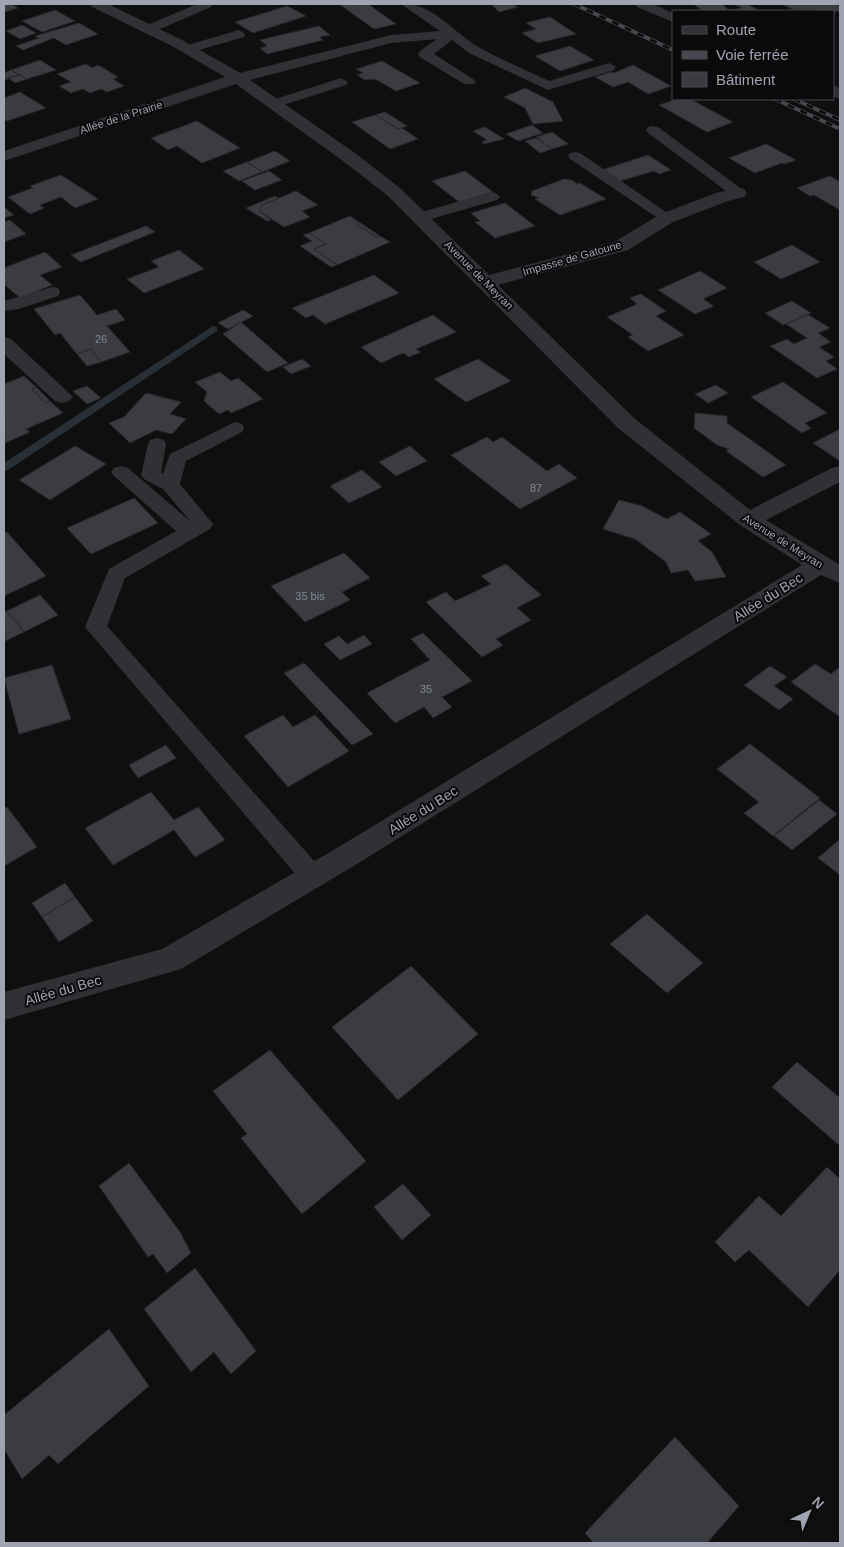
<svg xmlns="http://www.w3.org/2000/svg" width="844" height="1547" font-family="Arial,sans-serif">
  <rect width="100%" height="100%" fill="#0f0f10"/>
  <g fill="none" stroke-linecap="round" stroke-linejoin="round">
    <path fill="#282f36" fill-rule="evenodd" d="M213,326L217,327V331L8,470L4,471V463Z"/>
  </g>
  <path fill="#3b3c41" stroke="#29292d" d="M4,4H11L18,8L4,12Z
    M339,4H368L396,24L374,29Z
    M491,4H512L518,7L499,12Z
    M693,4H722L727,9L733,10L742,8L736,5L747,4L760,11H703Z
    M782,4H832L840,6V12L836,11L833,14V11L792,9Z
    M287,6L306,16L253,33L235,22Z
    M55,10L75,21L42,32L22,21Z
    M550,17L576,34L538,43L522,33L536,29L526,23Z
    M79,23L98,34L66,45L54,38L23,50L16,46L39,38L35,36Z
    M22,25L36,33L20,39L6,31Z
    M319,26L330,35L319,37L323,40L267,54L260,48L267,46L260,40Z
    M570,46L594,60L560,71L535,56Z
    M40,60L56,70L27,79L11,70Z
    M382,61L389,65L420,83L396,91L375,79L365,80L357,75L363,73L356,69Z
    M86,64L92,68L98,65L118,77L113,79L124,86L107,92L101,89L90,93L83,89L71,93L59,86L71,82L57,74Z
    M633,65L671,86L648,94L628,82L613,87L595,77L611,72L614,73Z
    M11,70L19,75L4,80V73Z
    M19,75L27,79L15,83L8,78Z
    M525,88L553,102L563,121L533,124L525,108L504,97Z
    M20,92L46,108L7,121L4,119V98Z
    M678,99H690L733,122L707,132L659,105Z
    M385,112L407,126L398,129L375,115Z
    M375,115L398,129L402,128L418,139L390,149L352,122Z
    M197,121L240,148L202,163L177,146L168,150L151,138Z
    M532,125L543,133L518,141L506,134Z
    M485,127L504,139L484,144L481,142L487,140L473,131Z
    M552,132L568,144L552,149L536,137Z
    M536,138L552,149L540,153L525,141Z
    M766,144L796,160L785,164L782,163L755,173L729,158Z
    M275,151L290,161L262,172L247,162Z
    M648,155L671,170L659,174L654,171L620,181L602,170Z
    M247,162L262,172L239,181L223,171Z
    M269,171L282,180L255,190L242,181Z
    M465,171L493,192L459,202L432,181Z
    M61,175L98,199L75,208L61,197L40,205L44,208L30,214L8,197L33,188L30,186Z
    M830,176L840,182V210L814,195L810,196L797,188Z
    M564,179L572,180L577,184L580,183L606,199L560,215L535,199L539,198L531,195L532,191Z
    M296,191L318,205L302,211L310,217L284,227L259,211L262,205Z
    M275,196L278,198L262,205L259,211L271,220L267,221L246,208Z
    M505,203L535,226L495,238L475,222L480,221L471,213Z
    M4,207L14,215L4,218Z
    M350,216L359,222L356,224L377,237L380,236L390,242L337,265L314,249L326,244L309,233Z
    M10,220L26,234L4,242V222Z
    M359,222L380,236L377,237L356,224Z
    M146,226L155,232L81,262L71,255Z
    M309,233L326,244L314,249L337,265L331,267L300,246L312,241L303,235Z
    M792,245L820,262L781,279L754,262Z
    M179,250L204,269L144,293L127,279L159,267L151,261Z
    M45,252L62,267L40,275L52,285L20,298L4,284V268Z
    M700,271L727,288L703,299L714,306L695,314L658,290Z
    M374,275L399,293L325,324L313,315L306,318L292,308Z
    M641,294L666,311L656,316L684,335L648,351L628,337L633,335L607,317L637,304L630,298Z
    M80,295L97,315L116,309L125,320L107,326L130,352L101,362L91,349L77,354L60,333L55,335L34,309Z
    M792,301L811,313L783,325L765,313Z
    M243,310L253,316L228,329L218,323Z
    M807,314L830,328L818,333L831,342L819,347L834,357L826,361L837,369L817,378L770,346L787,339L794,344L807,338L786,324Z
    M433,315L456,332L416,349L421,352L409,357L403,353L381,363L361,347Z
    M241,322L288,363L267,372L223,334Z
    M91,349L101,362L87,366L77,354Z
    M302,359L311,366L291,374L283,367Z
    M478,359L511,381L466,402L434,379Z
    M220,372L231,381L238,378L263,399L231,413L228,410L219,414L204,401L207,392L195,382Z
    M24,376L36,387L31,389L46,403L50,401L63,413L26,429L30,432L5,443L4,384Z
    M783,382L827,413L805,423L811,428L802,433L751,397Z
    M716,385L728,393L708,403L695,394Z
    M87,386L101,398L87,404L73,391Z
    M36,387L50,401L46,403L31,389Z
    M146,393L181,402L170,414L186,419L172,434L156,430L130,443L109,423L124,417Z
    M695,413L727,416V423L786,465L763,477L726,451L729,449L717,445L694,428Z
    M840,429V461L813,443Z
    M487,437L493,442L502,437L547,471L559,464L577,478L520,509L451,455Z
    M75,446L106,464L50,500L19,480Z
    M410,446L427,461L396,476L379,462Z
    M362,470L382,487L349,503L330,486Z
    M134,498L158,523L91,554L67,528Z
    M619,500L642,506L667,519L680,512L711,534L698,541L712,552L726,577L695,581L688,570L671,573L666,562L635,539L603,529Z
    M7,532L46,576L4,596V533Z
    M344,553L370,578L342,592L350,600L305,622L271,586Z
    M506,564L541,595L517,608L531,620L496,639L503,645L482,657L426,602L446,592L455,601L491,584L481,576Z
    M40,595L58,615L24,632L7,611Z
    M7,611L24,632L5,641L4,612Z
    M423,633L472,681L442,697L452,707L433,718L424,707L395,723L367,693L430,660L411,639Z
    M364,635L372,644L340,660L324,644L339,636L347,644Z
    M304,663L373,734L352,745L284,673Z
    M815,664L831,674L840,667V717L791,682Z
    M52,665L71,719L19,734L4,678Z
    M770,666L787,677L774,686L793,699L779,710L744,685Z
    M283,715L293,727L315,715L349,751L288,787L244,736Z
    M750,744L820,798L773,836L744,813L759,802L717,769Z
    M166,745L176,758L138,778L129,765Z
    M151,792L174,820L198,807L225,840L195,857L174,830L113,865L85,828Z
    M819,800L837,814L792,850L774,836Z
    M7,807L37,847L4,866V809Z
    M840,839V875L818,858Z
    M65,883L75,897L42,917L32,903Z
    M75,897L93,921L59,942L42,917Z
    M647,914L703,963L667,993L610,944Z
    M411,966L478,1034L398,1100L332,1027Z
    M270,1050L366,1161L302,1214L241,1138L247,1134L213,1091Z
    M797,1062L840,1098V1146L772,1087Z
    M129,1163L180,1232L191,1253L167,1273L153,1254L148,1257L99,1186Z
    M827,1167L840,1179V1270L808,1307L749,1250L735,1262L715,1242L759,1196L781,1216Z
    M403,1184L431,1215L402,1240L374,1207Z
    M195,1268L256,1351L231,1374L214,1352L191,1372L144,1309Z
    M109,1329L149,1386L58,1464L49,1455L22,1479L4,1449V1415Z
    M675,1437L739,1506L707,1543H594L585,1533Z"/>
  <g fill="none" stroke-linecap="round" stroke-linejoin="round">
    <path fill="#303135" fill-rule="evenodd" d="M197,4H213L211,7L153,32L149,33L143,29L145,26Z
      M401,4C432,2 454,33 480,48C502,60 526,70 549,81L609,63L616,67L614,70L548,90L469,53L452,40L434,54L476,81L474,84H464L420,57L418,54L420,51L444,34Z
      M239,30L245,34L244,37L189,53L183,49L184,46Z
      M341,78L348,82L346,85L274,108L267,104L269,101Z
      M653,126L658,127L743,190L746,193L743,196H733L648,133L646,130L648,127Z
      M575,152L580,153L675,218L672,221H662L570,159L568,156L570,153Z
      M492,192L497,194L500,197L497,200L420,222L415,220L412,217L415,214Z
      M52,287L58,288L60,292L58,296L19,309L4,311V301Z
      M235,422L242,424L244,428L242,432L186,461L180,484L213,524L210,529L125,578L107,626L322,870L326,877L322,884L313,887L304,884L85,627L109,569L176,531L114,476L111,472L114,468L121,466L128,468L191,522L163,489L144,479L141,475L148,444L150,440L157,438L164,440L166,444L161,472L163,474L170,454Z"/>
    <path fill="#303135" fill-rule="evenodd" d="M90,4H108L182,40L240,73L391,35L451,30L456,31L458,34L456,37L451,38L391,43L250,80L355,153L400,188L489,275L614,242L661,214L716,193L738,188L744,189L747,193L744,197L728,201L673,222L628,250L498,285L634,418L750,510L832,468L840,466V482L766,520L840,565V583L821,575L357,864L181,969L4,1020V992L162,949L337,848L802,565L740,525L618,428L388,196L343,161L236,84L4,161V151L225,77L172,46L92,7Z
      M635,4H653L673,13V22L637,7Z
      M833,85L840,88V99L833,96Z
      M4,337L11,339L69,393L73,397L69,401L62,403L55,401L4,354Z"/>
    <defs>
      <path id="rail" d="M574,4L673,50
        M775,99L840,129
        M794,99L840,120"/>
    </defs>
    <use href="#rail" stroke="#47484f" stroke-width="4"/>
    <use href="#rail" stroke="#0a0a0b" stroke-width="2.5" stroke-dasharray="7" stroke-linecap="butt"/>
  </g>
  <g text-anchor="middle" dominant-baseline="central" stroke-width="4" stroke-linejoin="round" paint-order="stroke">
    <g font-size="11" fill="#a0a4b2" stroke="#0a0a0b">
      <text transform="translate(121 117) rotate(-18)">Allée de la Prairie</text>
      <text transform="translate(572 258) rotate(-16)">Impasse de Gatoune</text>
      <text transform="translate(479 275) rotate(45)">Avenue de Meyran</text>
      <text transform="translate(783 541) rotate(32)">Avenue de Meyran</text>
    </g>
    <g font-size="11" fill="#878a96">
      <text x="101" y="339">26</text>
      <text x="536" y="488">87</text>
      <text x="310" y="596">35 bis</text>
      <text x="426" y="689">35</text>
    </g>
    <g font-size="14" fill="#a0a4b2" stroke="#0a0a0b">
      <text transform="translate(768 597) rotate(-32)">Allée du Bec</text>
      <text transform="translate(423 810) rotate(-32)">Allée du Bec</text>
      <text transform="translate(63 990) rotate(-16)">Allée du Bec</text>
    </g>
  </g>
  <rect width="844" height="1547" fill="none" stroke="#a0a4b2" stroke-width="10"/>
  <rect x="672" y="10" width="162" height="90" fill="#0a0a0b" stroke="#46484e"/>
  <rect x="682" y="26" width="25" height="8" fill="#303135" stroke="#46484e"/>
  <text x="716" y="35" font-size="15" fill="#a0a4b2">Route</text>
  <rect x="682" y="51" width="25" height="8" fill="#47484f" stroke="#46484e"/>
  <text x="716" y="60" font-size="15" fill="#a0a4b2">Voie ferrée</text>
  <rect x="682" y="72" width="25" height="15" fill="#3b3c41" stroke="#46484e"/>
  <text x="716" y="85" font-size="15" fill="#a0a4b2">Bâtiment</text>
  <g transform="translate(809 1512) rotate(44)" stroke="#0a0a0b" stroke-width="4" paint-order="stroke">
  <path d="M0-4L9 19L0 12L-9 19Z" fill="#a0a4b2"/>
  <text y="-8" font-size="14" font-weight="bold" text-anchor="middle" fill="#a0a4b2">N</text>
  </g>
</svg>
